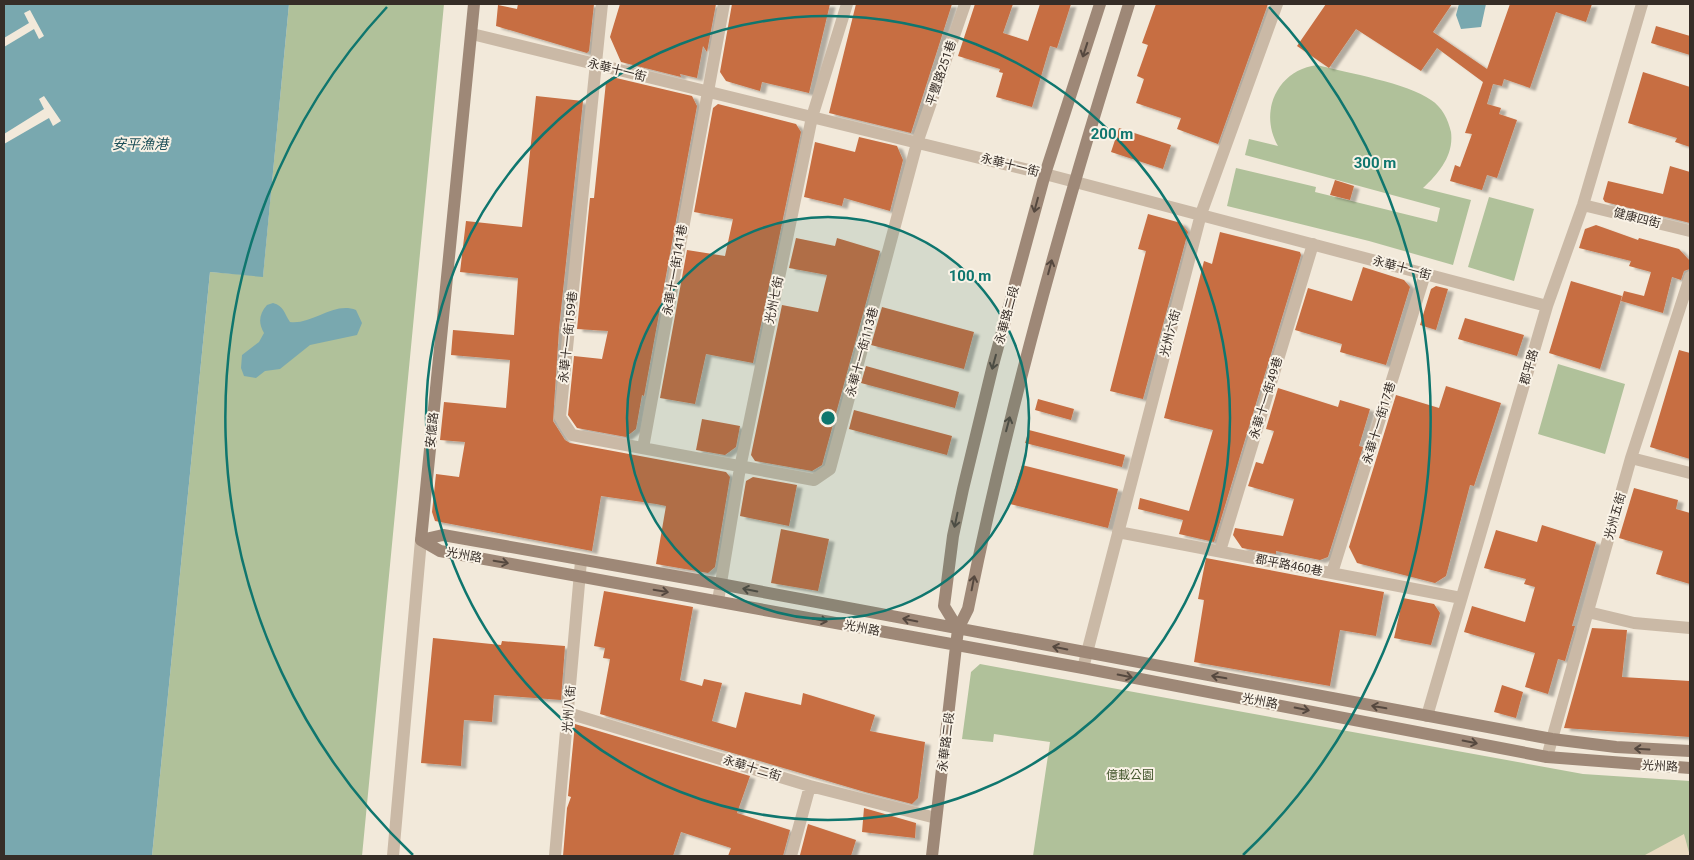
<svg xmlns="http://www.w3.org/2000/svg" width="1694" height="860" font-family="Roboto,'Noto Sans TC',sans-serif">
  <defs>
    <filter id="shadow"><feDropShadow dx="5.5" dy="3" stdDeviation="1" flood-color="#0004"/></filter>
  </defs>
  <rect width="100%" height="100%" fill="#f2e9da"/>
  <path fill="#b0c19a" d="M289,4H444L362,856H152L210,272L263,276Z
    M1317,65C1347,73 1408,83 1431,100C1442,107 1448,119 1451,132C1454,155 1439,173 1423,188L1471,200L1453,265L1369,241L1227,206L1236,168L1316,187L1315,192L1437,222L1440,208L1245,155L1249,139L1278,146C1258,111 1278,70 1317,65Z
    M1489,197L1534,209L1514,281L1468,267Z
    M1558,364L1625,384L1605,454L1538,434Z
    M980,664L1583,774L1690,781V856H1033L1050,742L994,734L993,742L962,739L971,672Z"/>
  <path fill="#eadbc1" d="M1684,834L1690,856H1596L1645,855Z"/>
  <path fill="#79a8af" d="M4,4H289L263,277L210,272L152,856H4Z
    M1459,4H1486L1481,27L1461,29L1456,15Z
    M273,303C284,306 284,313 290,322C312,325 334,301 356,310L362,323L357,335L310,345L280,369L265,371L256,378L244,376L241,368L242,355L259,342L264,333C258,323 259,314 267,305Z"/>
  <path fill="#f2e9da" d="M30,10L44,36L39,39L34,29L4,47V38L29,23L24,13Z
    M44,96L61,121L53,126L49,118L4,144V134L44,109L39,99Z"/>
  <path fill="#c76e42" filter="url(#shadow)" d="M518,4H594L589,51L587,53L496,26L498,5L517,9Z
    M620,4H716L707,52L703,46L697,78L680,74L681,77L621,62L610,37Z
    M732,4H830L809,93L762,82L760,91L726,81L720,72Z
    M856,4H952L911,133L829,113Z
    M975,4H1013L1003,33L1028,41L1040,4H1071L1057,48L1050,46L1032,107L996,97L1003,73L999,72L1000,69L958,56Z
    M1156,4H1268L1218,144L1177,129L1181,118L1136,103L1144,79L1137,76L1148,45L1142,43Z
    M1326,4H1452L1433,32L1487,69L1510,4H1592L1586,22L1556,12L1530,88L1504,79L1502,86L1493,84L1487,104L1501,108L1499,114L1517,120L1497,178L1487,175L1482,190L1450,181L1455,165L1460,167L1472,134L1465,133L1483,82L1437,48L1421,71L1356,29L1329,68L1297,46Z
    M1656,26L1690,36V55L1651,43Z
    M1643,72L1690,87V147L1675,142L1677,138L1628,123Z
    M612,77L692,96L697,106L644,396L642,395L636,429L626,437L577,428L568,415L574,356L602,359L608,331L577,329L590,198H594L606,82Z
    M536,96L583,101L559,329L553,421L565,440L570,443L726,472L730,477L715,567L708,573L656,564L666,506L656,504L601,496L592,551L435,521L432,512L436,474L459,477L465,442L440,440L444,402L506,408L510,360L451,355L453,330L514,335L518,278L460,272L466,221L522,227Z
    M718,104L796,124L801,132L753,363L706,354L695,404L660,398L687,250L725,256L733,219L694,212L713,108Z
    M1119,128L1171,145L1163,169L1111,152Z
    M859,137L897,146L903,160L890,211L844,198L842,206L804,197L815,142L855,152Z
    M1670,166L1690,172V223L1605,202L1603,199L1608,181L1663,194Z
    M1335,180L1354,186L1350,200L1330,195Z
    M1148,214L1181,223L1188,232L1143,399L1110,391L1146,251L1138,249Z
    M1596,225L1638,240L1639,238L1679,249L1690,261V269L1684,271L1681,280L1672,277L1663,313L1621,301L1624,291L1644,296L1651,272L1629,266L1631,261L1579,248L1585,229Z
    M1220,232L1300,252L1301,255L1214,542L1179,534L1183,520L1138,509L1140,498L1189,511L1213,430L1164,418L1204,261L1212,264Z
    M796,238L835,246L837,238L880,251L822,465L812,471L755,461L751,455L782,305L818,312L827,275L789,268Z
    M1363,267L1404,280L1410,287L1386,365L1340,352L1342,344L1295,330L1308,288L1352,301Z
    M1571,281L1622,296L1600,369L1549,353Z
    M1436,286L1448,289L1436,330L1420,325L1431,289Z
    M882,307L974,332L964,369L871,345Z
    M1465,318L1524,335L1517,356L1458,339Z
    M1679,350L1690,353V459L1650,447Z
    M866,366L959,392L955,408L861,383Z
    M1446,386L1501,403L1474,486L1470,485L1446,576L1435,583L1357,563L1349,547L1396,395L1439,408Z
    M1278,388L1338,407L1340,400L1370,409L1359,446L1363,447L1328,557L1320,560L1276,551V554L1242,548L1233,535L1235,528L1283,536L1294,499L1248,486L1256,462L1263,464L1274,431L1266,429Z
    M1038,399L1074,409L1071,420L1035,410Z
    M854,410L952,436L947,455L849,429Z
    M702,419L740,426L736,447L725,455L696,450Z
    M1029,430L1125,455L1122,467L1025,443Z
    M1022,465L1118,489L1108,528L1010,504Z
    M753,477L797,485L789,526L740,516L746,481Z
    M1634,488L1678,500L1676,509L1690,513V584L1656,574L1663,551L1619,538Z
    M1542,525L1596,542L1572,626H1575L1565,661L1558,659L1548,694L1525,687L1535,653L1464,632L1472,606L1525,622L1535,587L1524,584L1526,579L1484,568L1496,530L1537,542Z
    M781,529L829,539L818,591L771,583Z
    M1206,558L1384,592L1376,636L1340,630L1330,686L1194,662L1204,600L1198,599Z
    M604,591L693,607L680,680L702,686L704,679L722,683L712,721L736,728L745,692L801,705L803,693L875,715L870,731L925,742L918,798L912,804L865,792L600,714L610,659L603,658L605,648L594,646Z
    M1403,598L1434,604L1440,613L1431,645L1394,638Z
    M1592,628L1627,630L1622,677L1690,681V737L1564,728Z
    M433,638L501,645L502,641L565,646L561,700L494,695L492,722L464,720L461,766L421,763Z
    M1502,685L1523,692L1516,718L1494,712Z
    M575,724L750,776L737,813L790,830L783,856H728L731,848L681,832L673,856H563L567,808L571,797L568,796Z
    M864,808L916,823L915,838L862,832Z
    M808,824L856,840L851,856L800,855Z"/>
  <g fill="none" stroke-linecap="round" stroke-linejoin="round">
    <path stroke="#cab9a6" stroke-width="12" d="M602,4L560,417L572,435L814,480L830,469L917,143L965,4
      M472,34L1045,174L1547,306
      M1583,205L1690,231
      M643,448L724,4
      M1631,458L1690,473
      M1118,532L1461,598
      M1220,551L1313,244
      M1332,573L1425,274
      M718,601L740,468L812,117L847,4
      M1588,612L1634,623L1690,628
      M1083,668L1201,214L1277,4
      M568,713L810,786L936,818
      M1427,716L1547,306L1583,205L1642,4
      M1547,757L1631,458L1690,277
      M393,856L421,540
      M555,856L581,561
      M791,856L810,786"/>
    <path stroke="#9e8877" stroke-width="12" d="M421,540L440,551L1083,668L1547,757L1690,768
      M421,540L443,535L720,584L1552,739L1616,747L1690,751
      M421,540L474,4
      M958,629L944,606L953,536L963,489L993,365L1045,174L1100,4
      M932,856L958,629L968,609C1009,404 1066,203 1129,4"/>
  </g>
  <defs><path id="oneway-shaft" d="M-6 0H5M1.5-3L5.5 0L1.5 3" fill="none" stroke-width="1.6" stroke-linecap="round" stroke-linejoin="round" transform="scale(1.25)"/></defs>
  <g stroke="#55483f">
    <use href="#oneway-shaft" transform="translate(1085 50) rotate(108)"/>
    <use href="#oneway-shaft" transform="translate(1036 205) rotate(105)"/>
    <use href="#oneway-shaft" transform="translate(1050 267) rotate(-75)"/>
    <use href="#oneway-shaft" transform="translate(994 362) rotate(105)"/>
    <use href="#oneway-shaft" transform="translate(1008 424) rotate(-75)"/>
    <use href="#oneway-shaft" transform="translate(956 520) rotate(102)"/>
    <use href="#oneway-shaft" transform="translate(501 562) rotate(10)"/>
    <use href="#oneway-shaft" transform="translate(973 583) rotate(-79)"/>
    <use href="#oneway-shaft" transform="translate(750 590) rotate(-169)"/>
    <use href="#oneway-shaft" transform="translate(661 591) rotate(10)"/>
    <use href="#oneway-shaft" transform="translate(820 620) rotate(11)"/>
    <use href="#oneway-shaft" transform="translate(910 620) rotate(-169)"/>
    <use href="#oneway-shaft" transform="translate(1060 648) rotate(-169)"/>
    <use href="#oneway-shaft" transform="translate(1125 676) rotate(11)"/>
    <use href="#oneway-shaft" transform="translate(1219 677) rotate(-170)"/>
    <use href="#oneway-shaft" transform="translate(1379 707) rotate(-170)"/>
    <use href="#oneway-shaft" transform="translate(1302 709) rotate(11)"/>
    <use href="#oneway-shaft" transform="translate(1470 742) rotate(11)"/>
    <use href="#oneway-shaft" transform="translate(1642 749) rotate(-177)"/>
  </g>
  <circle cx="828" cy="418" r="201" fill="#0f766e" fill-opacity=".12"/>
  <g fill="none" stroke="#0f766e" stroke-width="2.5">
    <circle cx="828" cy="418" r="201"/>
    <circle cx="828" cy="418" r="402"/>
    <path d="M413 855A603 603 0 0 1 387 7M1269 7A603 603 0 0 1 1243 855"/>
  </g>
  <g text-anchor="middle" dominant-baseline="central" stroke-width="4" stroke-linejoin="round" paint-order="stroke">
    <g font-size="12" fill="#362d27" stroke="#f9f2e6">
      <text transform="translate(617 70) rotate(14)">永華十一街</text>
      <text transform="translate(941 73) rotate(-71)">平豐路251巷</text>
      <text transform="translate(1010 165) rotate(14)">永華十一街</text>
      <text transform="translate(1637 218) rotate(14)">健康四街</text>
      <text transform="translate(1402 268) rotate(15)">永華十一街</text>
      <text transform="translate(675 270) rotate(-80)">永華十一街141巷</text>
      <text transform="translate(774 300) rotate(-78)">光州七街</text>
      <text transform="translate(1007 315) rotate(-75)">永華路二段</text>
      <text transform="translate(1170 333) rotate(-75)">光州六街</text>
      <text transform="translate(568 337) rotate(-84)">永華十一街159巷</text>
      <text transform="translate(862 352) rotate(-75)">永華十一街113巷</text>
      <text transform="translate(1529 367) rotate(-74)">郡平路</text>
      <text transform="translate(1266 398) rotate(-73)">永華十一街49巷</text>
      <text transform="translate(1379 423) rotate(-73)">永華十一街17巷</text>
      <text transform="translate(432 430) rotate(-84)">安億路</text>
      <text transform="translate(1615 516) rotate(-74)">光州五街</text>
      <text transform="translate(464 555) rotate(10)">光州路</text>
      <text transform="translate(1289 565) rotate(11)">郡平路460巷</text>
      <text transform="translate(862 628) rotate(11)">光州路</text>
      <text transform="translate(1260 701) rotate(11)">光州路</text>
      <text transform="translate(569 709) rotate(-85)">光州八街</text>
      <text transform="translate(946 742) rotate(-83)">永華路二段</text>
      <text transform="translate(1660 766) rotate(3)">光州路</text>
      <text transform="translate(752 768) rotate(17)">永華十二街</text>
    </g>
    <g font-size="12" fill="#41542a" stroke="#f9f2e6">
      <text x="1130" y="775">億載公園</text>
    </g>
    <g font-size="14" font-style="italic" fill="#1c4f58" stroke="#f9f2e6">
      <text x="140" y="144">安平漁港</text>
    </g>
  </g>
  <circle cx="828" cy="418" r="8" fill="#0f766e" stroke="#f9f2e6" stroke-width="2.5"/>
  <g font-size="15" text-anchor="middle" font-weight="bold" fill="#0f766e" stroke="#f9f2e6" stroke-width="4" stroke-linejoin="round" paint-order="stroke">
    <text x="1112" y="139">200 m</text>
    <text x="1375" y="168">300 m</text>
    <text x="970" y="281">100 m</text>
  </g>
  <rect width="1694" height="860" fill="none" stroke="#362d27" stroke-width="10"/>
</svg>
